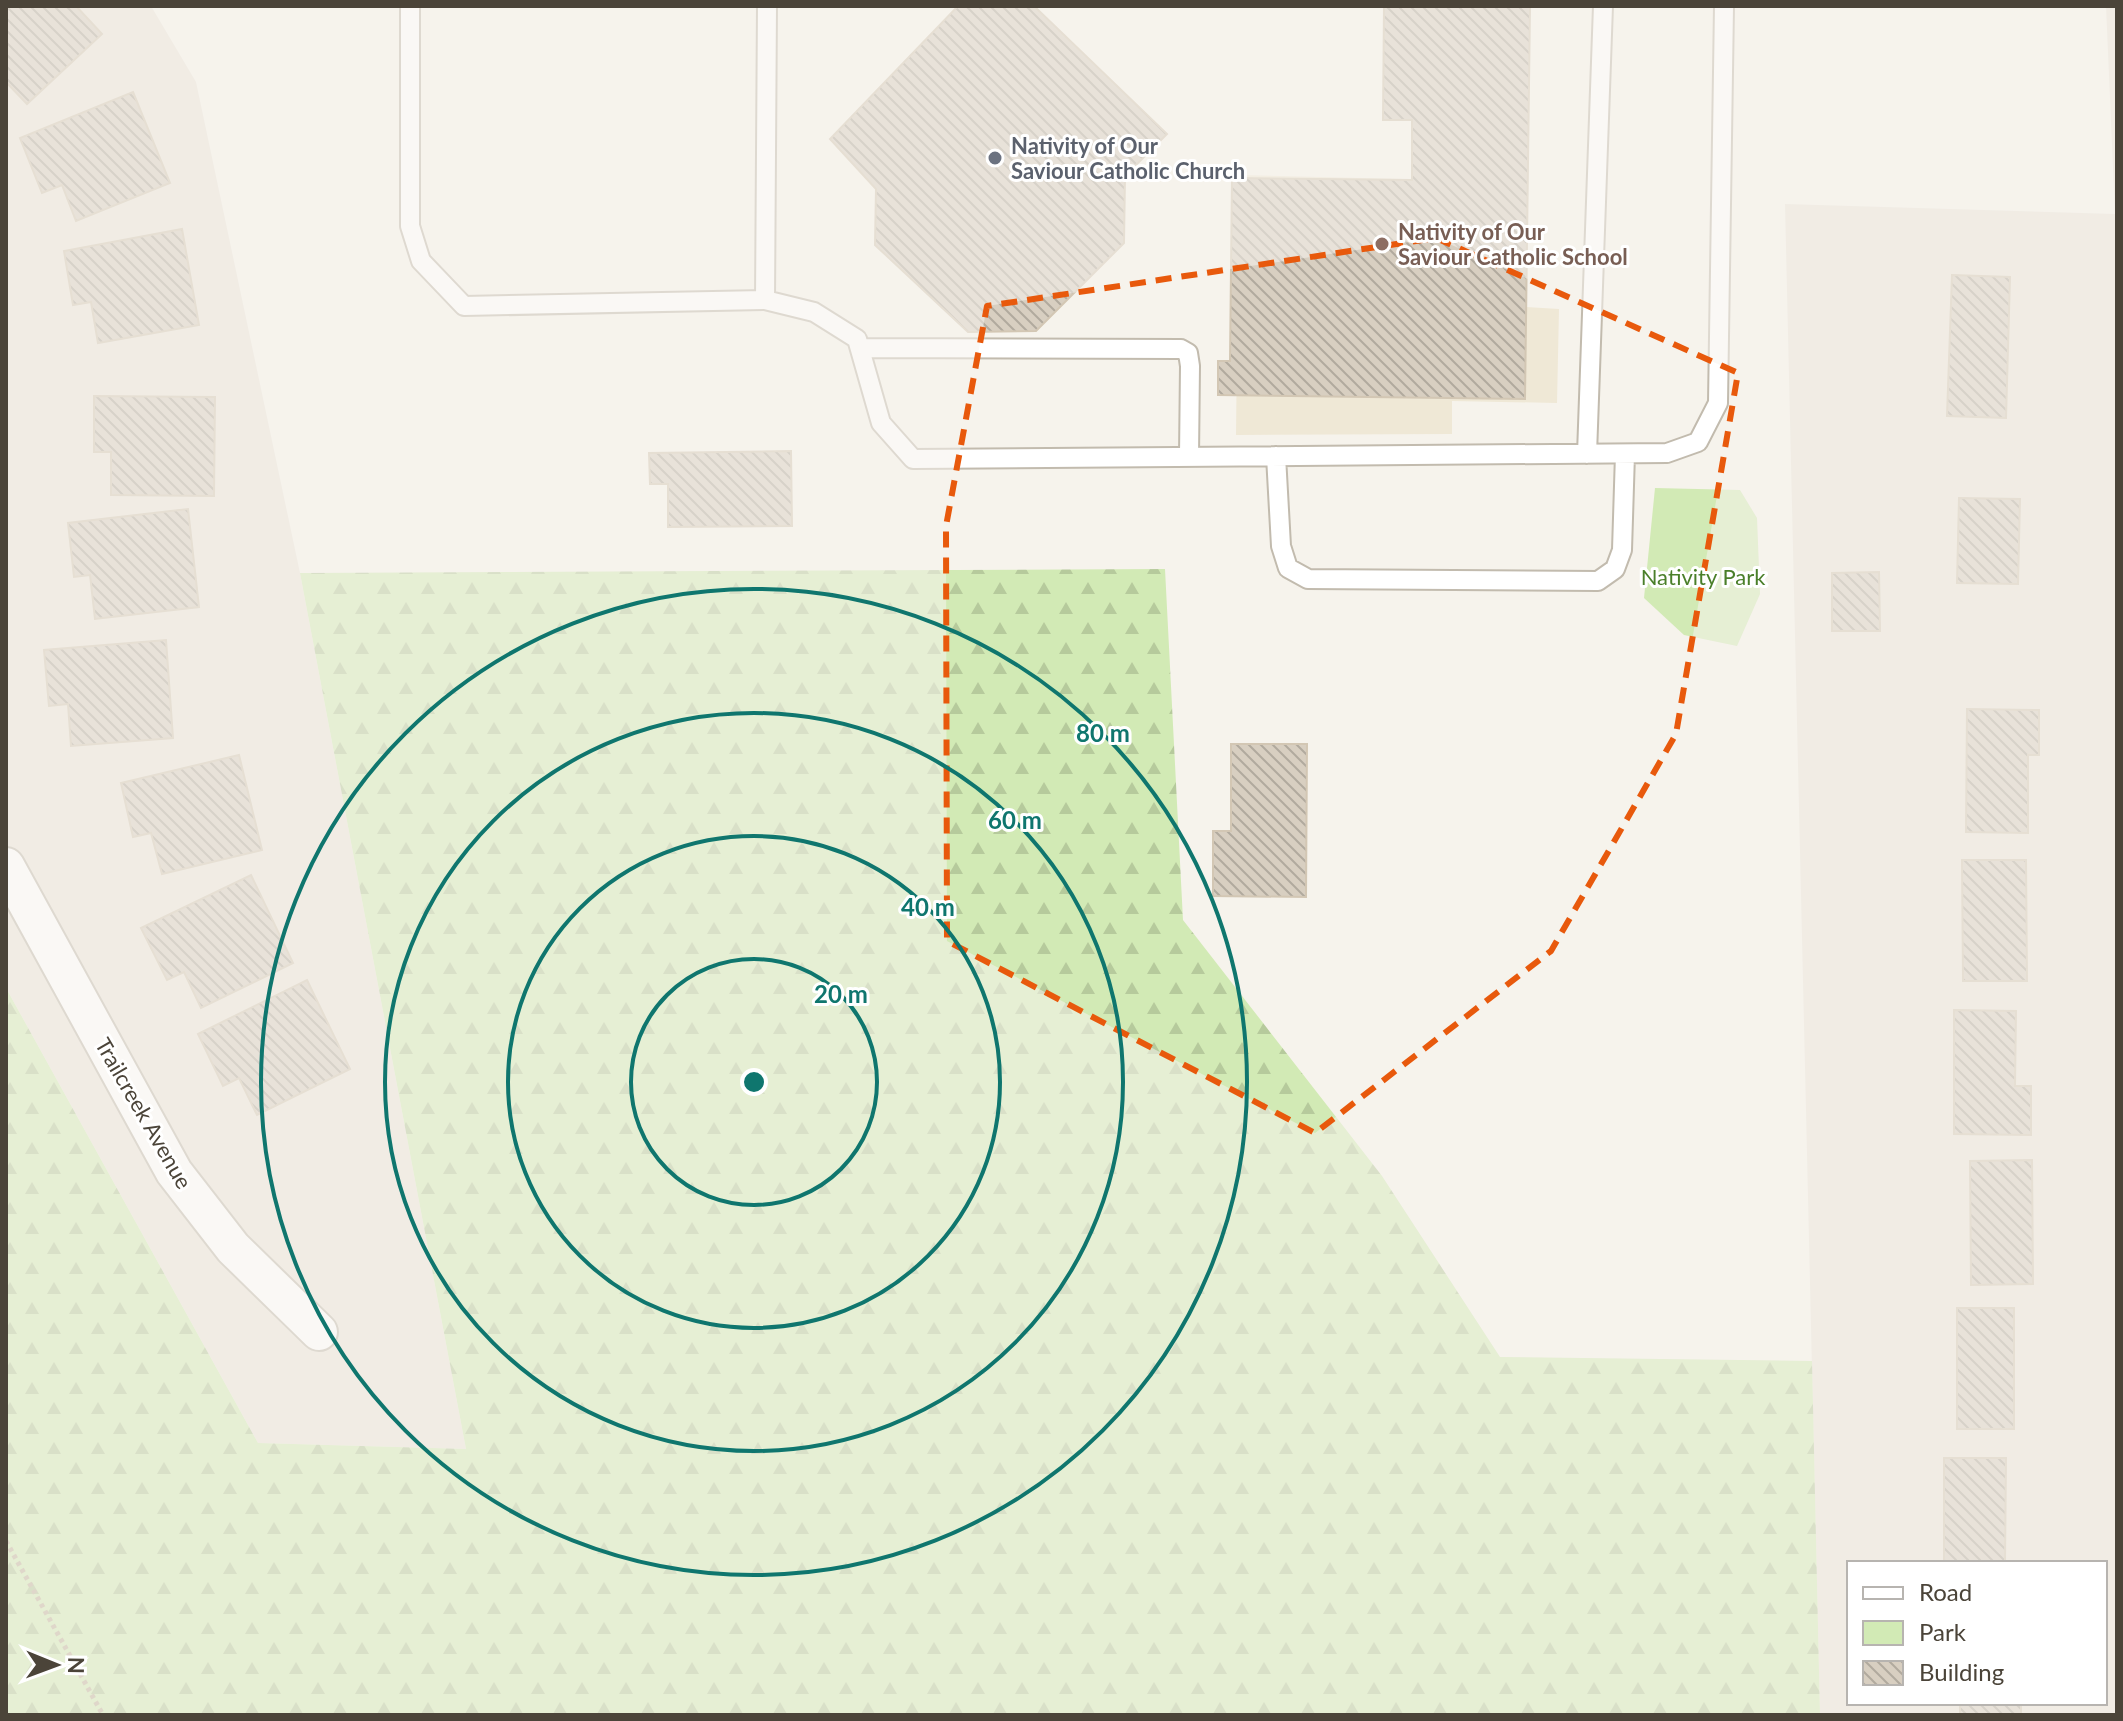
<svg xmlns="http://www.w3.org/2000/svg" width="2123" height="1721" font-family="Lato,sans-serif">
  <defs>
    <pattern id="forest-firs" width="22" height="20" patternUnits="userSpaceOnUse" patternTransform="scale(2)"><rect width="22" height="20" fill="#d2eab5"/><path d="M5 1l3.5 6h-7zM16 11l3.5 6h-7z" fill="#b6ca9c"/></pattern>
    <pattern id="building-back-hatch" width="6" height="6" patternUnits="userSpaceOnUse" patternTransform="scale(2)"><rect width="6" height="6" fill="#d8cfc1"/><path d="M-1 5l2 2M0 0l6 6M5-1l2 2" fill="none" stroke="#b1aa9e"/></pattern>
  </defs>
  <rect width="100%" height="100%" fill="#f6f3ec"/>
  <path fill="#eae5da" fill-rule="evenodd" d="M6,6H151L196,82L300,573L466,1449L258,1443L6,988Z
    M2106,6H2117V1715H1820L1785,204L2115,214ZM1849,1563H2105V1703H1849Z"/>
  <path fill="#efe8d6" d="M1239,175L1526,182V307L1559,309L1557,403L1452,401V434L1236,435Z"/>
  <path fill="url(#forest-firs)" d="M1165,569L1183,920L1382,1176L1500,1357L1812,1361L1820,1715H7L6,988L258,1443L466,1449L300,573Z"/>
  <path fill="#d2eab5" d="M1655,488L1740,490L1757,518L1760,594L1737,646L1684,635L1644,598Z"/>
  <path fill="url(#building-back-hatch)" stroke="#d3c7b4" stroke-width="2" d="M6,6H76L102,34L27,104L6,82Z
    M958,6H1034L1167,134L1125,176L1124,243L1036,331L968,332L875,245L876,189L830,139Z
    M1384,6H1530L1525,399L1218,395V361H1230L1232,178L1412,180V120H1383Z
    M133,92L170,183L76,221L62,185L42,193L20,138Z
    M182,229L199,325L98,343L91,302L73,305L64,251Z
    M1952,275L2010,277L2006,418L1947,416Z
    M94,396L215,397L214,496L111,495V452H94Z
    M791,451L792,526L668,527V484H650L649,453Z
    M1959,498L2020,499L2018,584L1957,583Z
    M188,509L199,607L95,619L90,575L74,577L68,523Z
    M1879,572L1880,631H1832V573Z
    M166,640L173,738L71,746L68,704L49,706L44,650Z
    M1967,709L2039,710V755H2028V833L1966,832Z
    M1231,744H1307L1306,897L1213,896V831H1231Z
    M239,755L262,850L162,874L151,833L133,837L121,783Z
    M1962,860H2026L2027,981H1963Z
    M251,875L293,963L201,1008L184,972L167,980L141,928Z
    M307,980L350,1069L257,1115L239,1078L223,1086L198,1034Z
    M1954,1010L2016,1011L2015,1086H2031V1135L1954,1134Z
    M2032,1160L2033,1284L1971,1285L1970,1161Z
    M1957,1308H2014V1429H1957Z
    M1944,1458H2006L2005,1563H1944Z
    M1960,1703H2021V1715H1960Z"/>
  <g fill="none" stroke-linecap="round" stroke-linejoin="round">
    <defs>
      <path id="lane" d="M410,6V226L421,261L464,306L765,300L814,312L857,339L881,423L913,459L1667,453L1698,442L1718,403L1724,6
        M765,300L767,6
        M860,348L1181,349L1188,353L1190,366L1189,456
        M1587,454L1603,6
        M1276,456L1281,546L1288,568L1308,579L1598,581L1615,569L1622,550L1625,454"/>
      <path id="street" d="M6,866L174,1172L233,1248L319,1332"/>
    </defs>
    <use href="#lane" stroke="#c2bbae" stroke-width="22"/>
    <use href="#street" stroke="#c2bbae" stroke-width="40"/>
    <path stroke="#c4b79f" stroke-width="5" stroke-dasharray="4 4" stroke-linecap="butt" d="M6,1541L103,1715"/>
    <use href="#lane" stroke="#fff" stroke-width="18"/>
    <use href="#street" stroke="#fff" stroke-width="36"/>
  </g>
  <path d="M0 0H2123V1721H0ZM1436,238L1738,373L1676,734L1551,951L1315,1133L947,941L946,526L987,306Z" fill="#f6f3ec" fill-opacity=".55" fill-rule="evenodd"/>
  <path fill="none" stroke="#e8590c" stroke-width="6" stroke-dasharray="16 10" stroke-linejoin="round" d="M1436,238L1738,373L1676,734L1551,951L1315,1133L947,941L946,526L987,306Z"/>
  <g fill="none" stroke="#0f766e" stroke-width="4">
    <circle cx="754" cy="1082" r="123"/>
    <circle cx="754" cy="1082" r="246"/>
    <circle cx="754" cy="1082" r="369"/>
    <circle cx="754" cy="1082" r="493"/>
  </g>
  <circle fill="#6b7280" stroke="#fff" stroke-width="3" cx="995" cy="158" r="8"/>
  <circle fill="#8d6e63" stroke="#fff" stroke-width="3" cx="1382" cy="244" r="8"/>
  <g text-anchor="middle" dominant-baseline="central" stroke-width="6" stroke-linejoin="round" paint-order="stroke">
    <g font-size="22" font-weight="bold" fill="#5b616d" stroke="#fff" text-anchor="start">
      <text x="1011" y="145">Nativity of Our<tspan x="1011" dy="25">Saviour Catholic Church</tspan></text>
    </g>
    <g font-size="22" font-weight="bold" fill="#785e54" stroke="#fff" text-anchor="start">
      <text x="1398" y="231">Nativity of Our<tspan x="1398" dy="25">Saviour Catholic School</tspan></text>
    </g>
    <g font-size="22" fill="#4a7f2a" stroke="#fff">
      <text x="1703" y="576">Nativity Park</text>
    </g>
    <g font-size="22" fill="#4b4439" stroke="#fff">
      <text transform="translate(144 1113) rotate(60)">Trailcreek Avenue</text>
    </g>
  </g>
  <circle cx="754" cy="1082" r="12" fill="#0f766e" stroke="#fff" stroke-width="4"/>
  <g font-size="24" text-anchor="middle" font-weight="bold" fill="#0f766e" stroke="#fff" stroke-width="6" stroke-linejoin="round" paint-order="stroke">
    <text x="1103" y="742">80 m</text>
    <text x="1015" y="829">60 m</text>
    <text x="928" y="916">40 m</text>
    <text x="841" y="1003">20 m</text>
  </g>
  <rect width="2123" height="1721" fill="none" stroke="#4b4439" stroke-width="16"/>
  <rect x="1847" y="1561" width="260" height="144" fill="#ffffff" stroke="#b7b4b0" stroke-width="2"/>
  <rect x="1863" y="1587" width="40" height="12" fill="#ffffff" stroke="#b7b4b0" stroke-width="2"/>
  <text x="1919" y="1601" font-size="24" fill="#4b4439">Road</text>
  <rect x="1863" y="1621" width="40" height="24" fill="#d2eab5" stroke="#b7b4b0" stroke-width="2"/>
  <text x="1919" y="1641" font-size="24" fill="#4b4439">Park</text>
  <rect x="1863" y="1661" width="40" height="24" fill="url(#building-back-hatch)" stroke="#b7b4b0" stroke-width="2"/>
  <text x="1919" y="1681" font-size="24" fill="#4b4439">Building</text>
  <g transform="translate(56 1665) rotate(91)" stroke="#ffffff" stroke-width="6" paint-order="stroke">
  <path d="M0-6L14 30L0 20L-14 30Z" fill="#4b4439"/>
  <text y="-12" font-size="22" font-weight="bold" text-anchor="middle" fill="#4b4439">N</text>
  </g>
</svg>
